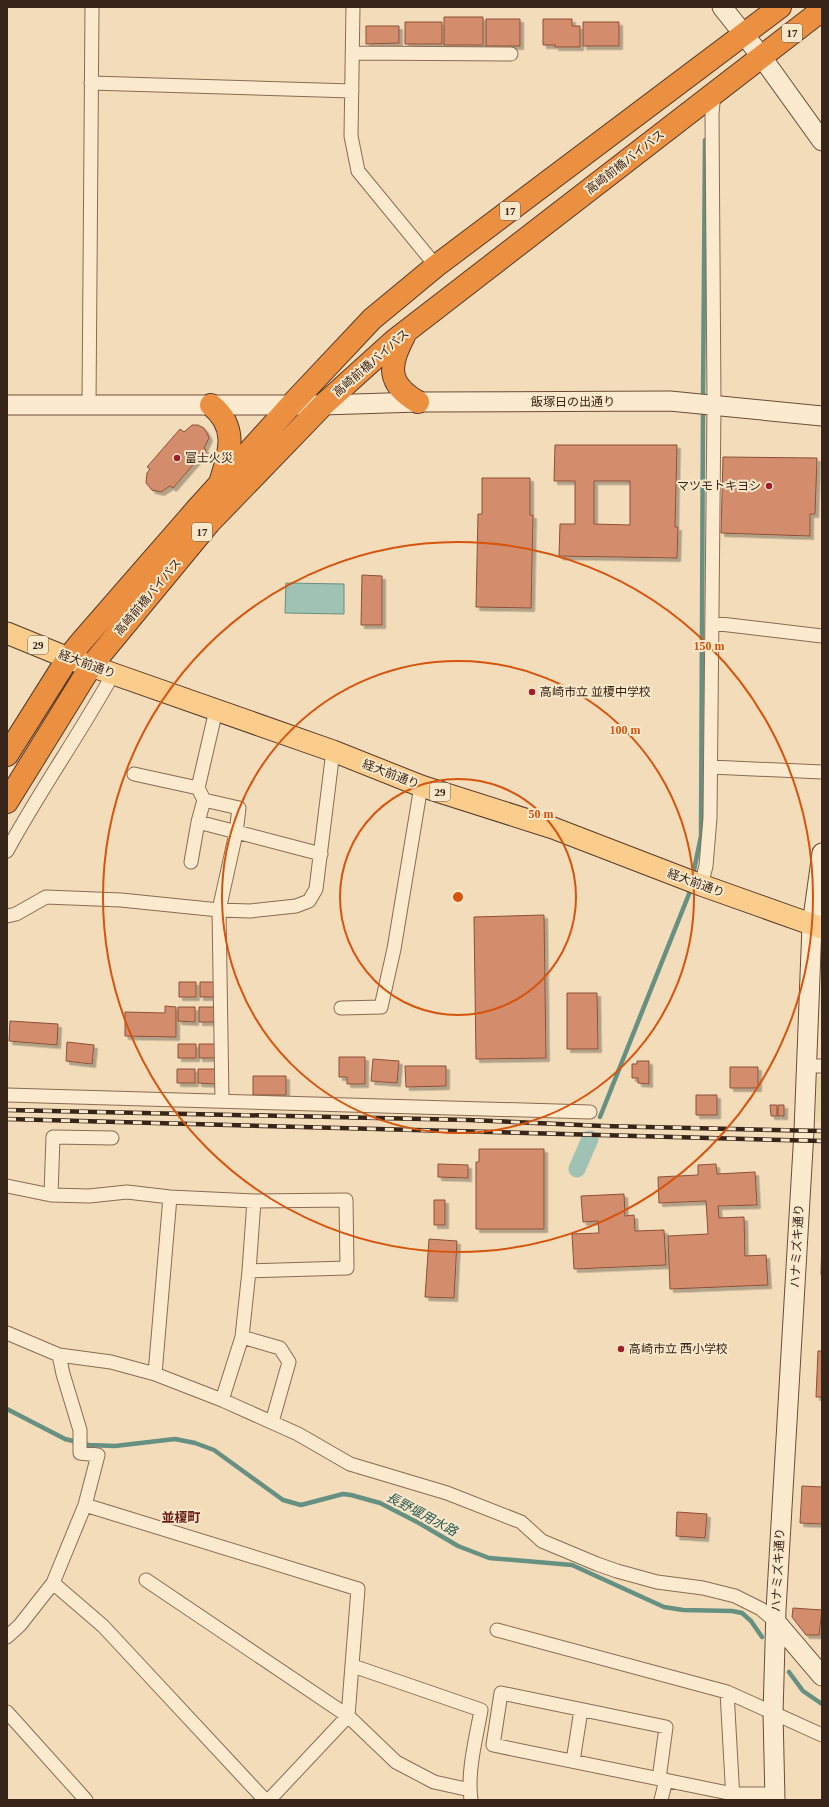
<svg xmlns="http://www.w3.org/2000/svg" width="829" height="1807" font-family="'Times New Roman','Noto Sans JP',serif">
  <defs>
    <filter id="shadow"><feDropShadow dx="3.5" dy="3.5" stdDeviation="0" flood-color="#0004"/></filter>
  </defs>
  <rect width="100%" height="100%" fill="#f2dcba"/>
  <path fill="#e8d7a7" d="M822,1074V1121H816L817,1079Z"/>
  <path fill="#9fc2b4" stroke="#669081" d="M286,583L344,584V614L285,613Z"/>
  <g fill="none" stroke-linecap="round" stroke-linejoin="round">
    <path stroke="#669081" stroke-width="4.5" d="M703,400L705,140
      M693,875L701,836L703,409
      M600,1117L689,894L691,886
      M7,1409L65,1439L89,1445L115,1446L175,1439L195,1443L214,1450L283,1500L301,1505L343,1494L351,1495L380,1503L419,1523L458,1546L489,1558L572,1565L664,1607L683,1610L732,1611L742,1613L751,1621L762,1637
      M789,1672L803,1691L822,1704"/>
    <path stroke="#9fc2b4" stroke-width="17" d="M577,1169L590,1139"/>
  </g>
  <path fill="#d48d6c" stroke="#8b5037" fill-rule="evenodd" filter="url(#shadow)" d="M444,17H483V45H444Z
    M486,19H520V46H486Z
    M543,19H572V26H580V47H555V45H543Z
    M405,22H442V44H405Z
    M583,22H619V46H583Z
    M366,26H399V43L366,44Z
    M192,425H198L204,428L207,433L209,438L204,448L206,450L173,488L170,486L161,492L152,490L146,483L147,473L150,469L147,467L180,429L184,432Z
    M555,445H677L675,527H678L677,558L559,556L560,524H575V481H554ZM594,481H630V525L594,524Z
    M723,457L817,458L815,514H810V536L721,533Z
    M482,478H530V515H533L531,608L476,607L478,514H482Z
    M362,575L382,576V625H361Z
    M544,915L546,1058L476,1059L474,917Z
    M179,982H196V997H179Z
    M200,982H217V997H200Z
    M567,993H597L598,1049H567Z
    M165,1006L176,1007V1037L125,1036V1012L165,1013Z
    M178,1007H195V1022L178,1021Z
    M199,1007H216V1022H199Z
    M10,1021L58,1024L57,1045L9,1041Z
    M67,1042L94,1045L92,1064L66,1061Z
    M178,1044H196V1058H178Z
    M199,1044H217L216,1058H199Z
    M339,1057H365V1084H347V1077H339Z
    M373,1059L399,1061L397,1083L371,1081Z
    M637,1061H649V1084L638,1083V1078H632V1064H637Z
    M405,1066H446V1086L406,1087Z
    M730,1067H758V1088H730Z
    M177,1069H195V1083H177Z
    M198,1069H216V1084L198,1083Z
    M253,1076H286V1095H253Z
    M696,1095H717V1115H696Z
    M770,1105H777V1116H771Z
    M778,1105H784V1116H778Z
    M479,1149H544V1229H476V1162H479Z
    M438,1164L468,1165V1178L438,1177Z
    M716,1164L717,1174L755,1172L757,1205L718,1206L719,1218L744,1217L745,1256L766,1255L768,1285L670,1289L668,1236L708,1234L706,1201L659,1203L658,1177L698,1175V1165Z
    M624,1194L625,1216L634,1215L635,1231L664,1230L666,1265L574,1269L572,1234L599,1233L598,1221L583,1222L581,1196Z
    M434,1200H445V1225H434Z
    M822,1237V1275H821Z
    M429,1239L457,1241L454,1298L425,1297Z
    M818,1351H822V1397H816Z
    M802,1486L822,1487V1524L800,1523Z
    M677,1512L707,1514L705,1538L676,1536Z
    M793,1608L822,1610L819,1635H806L792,1617Z"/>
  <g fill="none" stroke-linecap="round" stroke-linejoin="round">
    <defs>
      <path id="street" d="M353,7L351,136L358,171L436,266
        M352,53L511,54
        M91,83L352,91
        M89,405L92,7
        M712,623L822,636
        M216,710L198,788L204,800L239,808L236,833L219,910L222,1101
        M711,767L822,772
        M134,774L198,788
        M204,800L198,822L321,854
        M7,851C40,790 80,734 113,674
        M191,862L198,822
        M701,885L706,866L710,818L714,404L712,114L714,92
        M7,916L16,914L46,897L121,900L219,910L250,911L296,906L309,901L316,889L333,751
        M341,1008L381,1007L394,949L421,786
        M807,1066H822
        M7,1095L590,1112
        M7,1186L51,1195L89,1196L127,1192L170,1197L254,1201L346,1200L347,1268L249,1271
        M51,1195L53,1137L112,1138
        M7,1333L59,1355L111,1362L155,1374L222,1400L298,1434L350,1464L447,1493L521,1522L542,1541L597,1564L617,1571L657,1582L703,1588L735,1596L761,1609L776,1622
        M242,1337L280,1348L289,1362L272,1422
        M155,1374L170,1197
        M222,1400L242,1337L249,1271L254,1201
        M85,1505L358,1589L348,1716L269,1800
        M146,1580L348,1716L396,1762L434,1782L470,1790
        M53,1583L103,1626L265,1800
        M497,1630L727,1692L822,1735
        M7,1637L20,1625L53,1583L85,1505L98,1455L80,1453V1430L63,1374L59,1355
        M353,1666L481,1710C476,1739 467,1771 471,1800
        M727,1692L733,1800
        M7,1712L86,1800
        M573,1761L581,1710
        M659,1779L666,1727L501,1693L493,1745L733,1794H775
        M661,1800L666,1780"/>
      <path id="secondary" d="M722,7L761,56L822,141
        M7,405H323L418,402L670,401L822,416
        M776,1622L822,1676
        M775,1800L773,1713L776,1610L804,1131L812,925L822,853"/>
      <path id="primary" d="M7,633L68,658L333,751L421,786L553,828L701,885L822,928"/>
      <path id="highway" d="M404,336C388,366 387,384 418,402
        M211,405C238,427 230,451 221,480
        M7,755L68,658L82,641L196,510L292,404L372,319L436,266L780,7
        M7,802L91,666L209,523L323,405L395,340L822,10"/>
    </defs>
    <use href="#street" stroke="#8a6b53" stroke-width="15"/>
    <use href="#secondary" stroke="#6c4c37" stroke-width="21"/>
    <use href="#primary" stroke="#573928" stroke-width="23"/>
    <use href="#highway" stroke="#573928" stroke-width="24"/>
    <use href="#street" stroke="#fceace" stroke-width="13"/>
    <use href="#secondary" stroke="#fceace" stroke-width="19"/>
    <use href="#primary" stroke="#facd8d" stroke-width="21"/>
    <use href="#highway" stroke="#eb8f41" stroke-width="22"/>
    <defs>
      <path id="rail" d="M7,1110L469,1120L603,1126L822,1131
        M7,1119L822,1141"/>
    </defs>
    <use href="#rail" stroke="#38251a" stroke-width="4.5"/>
    <use href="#rail" stroke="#f9e7ca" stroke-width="3" stroke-dasharray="9" stroke-linecap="butt"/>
  </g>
  <g fill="none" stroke="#d6540d" stroke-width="2">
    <circle cx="458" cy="897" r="118"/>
    <circle cx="458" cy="897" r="236"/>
    <circle cx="458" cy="897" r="355"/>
  </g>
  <g fill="#9f1d2b" stroke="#f9e7ca" stroke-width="1.5">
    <circle cx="177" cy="458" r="4"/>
    <circle cx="769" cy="486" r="4"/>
    <circle cx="532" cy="692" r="4"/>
    <circle cx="621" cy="1349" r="4"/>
  </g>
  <g text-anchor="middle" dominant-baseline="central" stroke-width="4" stroke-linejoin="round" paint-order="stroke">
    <g fill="#f9e7ca" stroke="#725f4f" stroke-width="1">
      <rect x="782" y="24" width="20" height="18" rx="3"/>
      <rect x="500" y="202" width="20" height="18" rx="3"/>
      <rect x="192" y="523" width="20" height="18" rx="3"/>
      <rect x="28" y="636" width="20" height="18" rx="3"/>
      <rect x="430" y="783" width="20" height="18" rx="3"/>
    </g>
    <g font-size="11" font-weight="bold" fill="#38251a">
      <text x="792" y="33">17</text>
      <text x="510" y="211">17</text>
      <text x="202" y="532">17</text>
      <text x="38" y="645">29</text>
      <text x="440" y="792">29</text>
    </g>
    <g font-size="12" fill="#38251a" stroke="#f9e7ca">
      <text transform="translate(625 162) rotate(-38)">高崎前橋バイパス</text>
      <text transform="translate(371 363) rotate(-41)">高崎前橋バイパス</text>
      <text x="573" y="402">飯塚日の出通り</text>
      <text transform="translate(148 597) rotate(-50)">高崎前橋バイパス</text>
      <text transform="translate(87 664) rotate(20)">経大前通り</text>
      <text transform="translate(391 774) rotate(21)">経大前通り</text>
      <text transform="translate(696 883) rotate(20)">経大前通り</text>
      <text transform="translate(797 1246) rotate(-87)">ハナミズキ通り</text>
      <text transform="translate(778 1570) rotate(-87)">ハナミズキ通り</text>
    </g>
    <g font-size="12" fill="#38251a" stroke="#f9e7ca" text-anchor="start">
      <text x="185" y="458">富士火災</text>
      <text x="761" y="486" text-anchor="end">マツモトキヨシ</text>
      <text x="540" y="692">高崎市立 並榎中学校</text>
      <text x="629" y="1349">高崎市立 西小学校</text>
    </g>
    <g font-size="13" font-style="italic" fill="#275951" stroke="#f9e7ca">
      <text transform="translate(422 1514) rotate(28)">長野堰用水路</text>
    </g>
    <g font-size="13" font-weight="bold" fill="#681e15" stroke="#f9e7ca">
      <text x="181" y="1517">並榎町</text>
    </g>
  </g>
  <circle cx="458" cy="897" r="6" fill="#d6540d" stroke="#f9e7ca" stroke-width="2"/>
  <g font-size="12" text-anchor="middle" font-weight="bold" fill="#d6540d" stroke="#f9e7ca" stroke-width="4" stroke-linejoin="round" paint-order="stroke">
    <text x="709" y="650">150 m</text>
    <text x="625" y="734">100 m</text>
    <text x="541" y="818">50 m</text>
  </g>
  <rect width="829" height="1807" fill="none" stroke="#38251a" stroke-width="16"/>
</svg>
